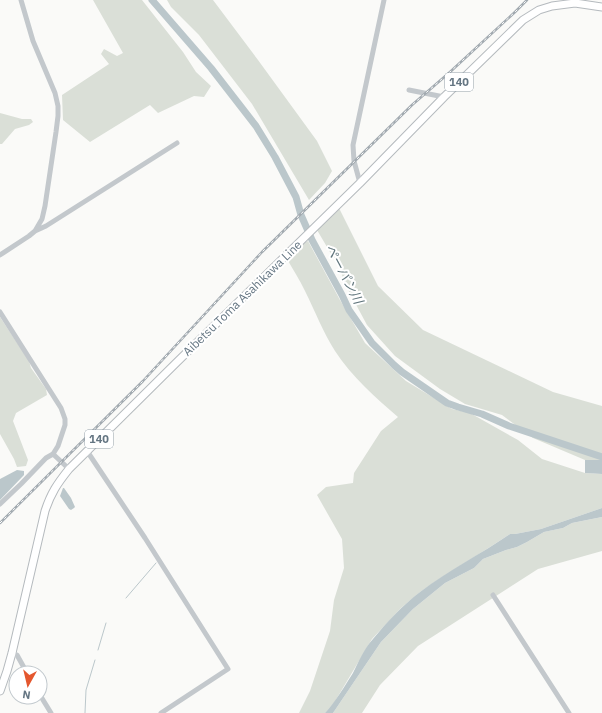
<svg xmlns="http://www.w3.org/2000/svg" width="602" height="713" font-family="'IBM Plex Sans','Noto Sans JP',sans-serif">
  <rect width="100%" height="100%" fill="#fafaf8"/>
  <path fill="#dadfd7" d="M93,0H142L183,52L196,72L211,86L204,97L194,96L158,113L150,105L90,142L63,120L62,95L109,64L101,54L104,49L117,56L123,53Z
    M167,0H213L258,60L317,141L332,171L325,183L309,200L252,104L199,35L171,7Z
    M0,113L22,119H31L33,122L29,125L15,129L2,144H0Z
    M339,208L378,286L423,330L553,392L602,406V459L599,460H585L533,438L502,415L465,404L440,389L395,356L367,325L345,284L340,269L317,230Z
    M308,241L340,300L365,343L406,381L452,409L470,413L518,440L542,459L585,473L602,474V508L541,529L515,534H510L490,547L439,579L420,592L401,608L372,639L334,703L325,713H299L310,691L330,631L334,600L344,568L342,539L317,495L326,487L353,483L354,473L381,431L398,417C375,397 352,377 335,351C323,332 315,311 305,291C300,280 293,270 287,259L303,243Z
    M0,317L29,361L31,368L46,389L47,395L16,413L13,421L28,460L26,466L17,467L14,459L0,434Z
    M602,517V551L538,569L418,646L380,685L362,713H333L381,642L413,609L445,583L474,568L483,559L506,550L517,547L527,542L544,532L563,528L572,523Z"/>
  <path fill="#bbc7cb" d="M602,459V474L585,473V460H599Z
    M17,470L24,471V475L0,500V479Z
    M63,488H64L71,498L75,507L74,508L71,510L69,509L60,496Z
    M602,508V517L572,523L563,528L544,532L527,542L517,547L506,550L483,559L474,568L445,583L413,609L381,642L333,713H325C336,701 344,687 353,673C359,661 364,649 373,639C387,622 403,605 420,592C449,570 481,554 510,534H515L541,529Z"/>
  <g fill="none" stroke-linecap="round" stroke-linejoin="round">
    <path stroke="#bbc7cb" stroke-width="1" d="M126,598L156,563
      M98,650L106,623
      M85,713L86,690L95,660"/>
    <path stroke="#bbc7cb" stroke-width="7" d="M152,0L211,68L256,126L275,157L296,197L301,215L312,240L342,295L349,310L372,343L394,365L402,372L447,403L458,407L482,414L509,426L602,457"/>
    <defs>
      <path id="major" d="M0,691L7,671L12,653L45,511C51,493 57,484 69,469L176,363L360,183L444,97L523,20L539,10L552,6L575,3L602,7"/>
    </defs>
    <use href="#major" stroke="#b5babe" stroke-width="9"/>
    <path stroke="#c3c8cc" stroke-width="5" d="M21,0L33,41L55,93L58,106V116L56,132L45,206L42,219L35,231
      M409,90L444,97
      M360,183L354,161L353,145L384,0
      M0,255L29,236L35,231L46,226L177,143
      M0,312L61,408L65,419V425L58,446L53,454L46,458L21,484L0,504
      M87,451L145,538L228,669L161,713
      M53,454L69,469
      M493,595L569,713
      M12,653L17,655L27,673
      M40,695L51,713"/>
    <use href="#major" stroke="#fff" stroke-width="7"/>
    <defs>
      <path id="rail" d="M0,523L143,381L262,252L412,105L450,72L515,12L527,0"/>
    </defs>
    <use href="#rail" stroke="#a2aab0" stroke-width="2.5"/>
    <use href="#rail" stroke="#fff" stroke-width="1" stroke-dasharray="3" stroke-linecap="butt"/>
  </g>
  <g text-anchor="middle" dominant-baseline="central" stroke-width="4" stroke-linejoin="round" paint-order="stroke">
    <g fill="#fff" stroke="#939fa8" stroke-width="1">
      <rect x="445" y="73" width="28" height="18" rx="3"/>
      <rect x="85" y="430" width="28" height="18" rx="3"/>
    </g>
    <g font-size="11" font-weight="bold" fill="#657683">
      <text x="459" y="82">140</text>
      <text x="99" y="439">140</text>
    </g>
    <g font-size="12" fill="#657683" stroke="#fff">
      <text transform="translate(242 298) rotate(-44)">Aibetsu Toma Asahikawa Line</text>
    </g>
    <g font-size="13" font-style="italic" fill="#60757c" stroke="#fff">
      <text transform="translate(344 274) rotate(62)">ペーパン川</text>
    </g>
  </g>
  <g transform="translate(28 685) rotate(188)"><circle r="19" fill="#ffffff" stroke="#c1c8cd"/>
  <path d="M0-3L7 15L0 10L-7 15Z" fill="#e4572e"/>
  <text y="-6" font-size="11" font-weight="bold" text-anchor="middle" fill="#657683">N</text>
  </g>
</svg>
